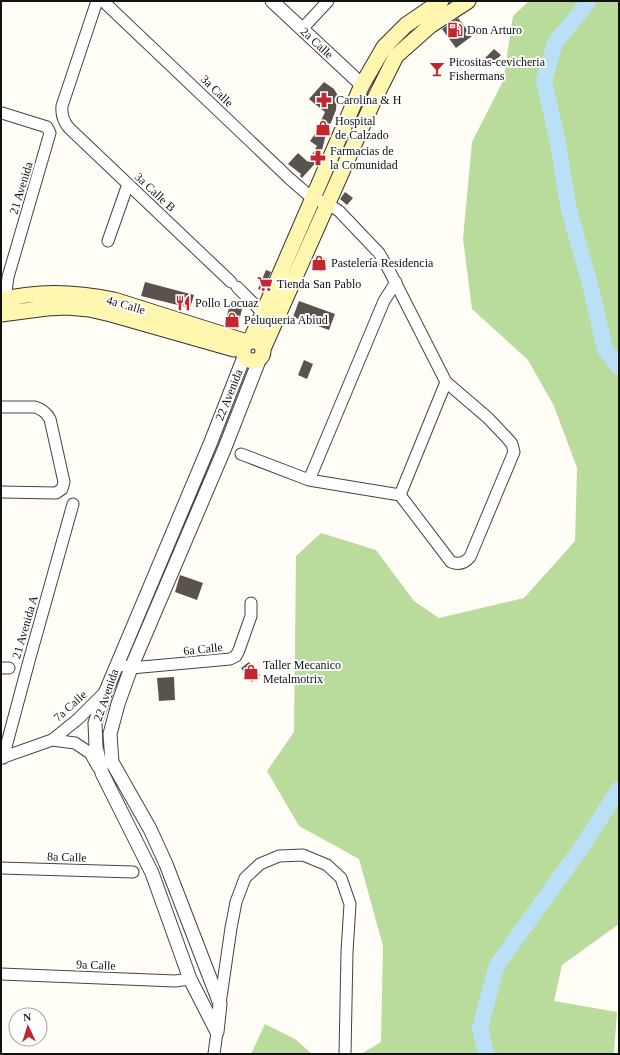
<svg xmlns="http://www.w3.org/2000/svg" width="620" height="1055" font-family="'Times New Roman',serif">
  <rect width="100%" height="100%" fill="#fffdf5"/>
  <path fill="#b9dc9c" d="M529,1H619V924L562,965L554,1001L617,1012L614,1054H361L381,1042L383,946L359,859L299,826L267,771L294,732L296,556L321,533L376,550L414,601L439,618L524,598L575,541L577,468L554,406L528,360L472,309L463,239L472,142L503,81L513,16Z
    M265,1024L295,1039L312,1054H251Z"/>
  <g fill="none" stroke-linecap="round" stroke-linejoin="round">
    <path stroke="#b9e0f7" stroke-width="16" d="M589,1L555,43L544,81L558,143L568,206L591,288L605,349L619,367
      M486,1054L480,1028L497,965L581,848L619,789"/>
  </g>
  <path fill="#5a524d" d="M458,18L472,36L456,48L442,29Z
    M494,49L501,55L488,68L482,61Z
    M324,82L334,89L337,94L336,110L325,138L320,158L302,178L300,176L301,174L288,164L298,153L308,162L317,146L310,141L315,134L325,112L309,99Z
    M345,192L353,198L347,205L340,199Z
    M316,255L327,259L322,272L311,268Z
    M266,270L271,272L263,291L258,289Z
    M145,282L194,295L190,308L141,296Z
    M299,301L335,314L329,330L293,317Z
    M231,302L243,305L237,329L224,325Z
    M304,360L313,364L307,379L298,375Z
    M180,575L203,583L197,600L175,592Z
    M249,662L260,675L252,682L241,668Z
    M174,677L175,700L159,701L157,678Z"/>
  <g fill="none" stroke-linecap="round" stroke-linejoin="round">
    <defs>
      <path id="minor" d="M97,1L62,106C61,115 63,121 69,128L231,282
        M103,1L290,179L313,199L327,203L339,211L379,253L389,270L446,382L488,418L507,438L512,444L514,452L470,557C465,563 459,565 451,562L400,495L309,480L241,454
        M302,29L328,1
        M2,113L47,127L50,133L8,277L5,299
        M108,241L128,184
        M237,287L263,313
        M1,407H35C42,409 46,412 50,419L64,482L62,489L56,493L1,492
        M309,480L384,301L396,282
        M400,495L446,382
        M117,664L131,668L230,659L236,656L239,650L251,616V603
        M1,668H9
        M52,740L75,743L90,753L98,767
        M1,758L52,740L78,719L106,691
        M3,758L29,661L73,504
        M1,868L133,872
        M1,974L175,981L190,979
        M220,1004L231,928L236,902L245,878L260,864L279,856L303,855L327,865L341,878L350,904L347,952L345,1054
        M214,1054L217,1032"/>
      <path id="tertiary" d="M272,1L362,85
        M217,1032L190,979L152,873L102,773L96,747L95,723L106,691L210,444L244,357
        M217,1032L220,1004L166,864L150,829L112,762L110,734L118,704L131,668L224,450L260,358"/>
      <path id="secondary" d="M1,300C39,290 76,292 114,300L247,342
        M1,314L47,308L67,307L89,309L111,314L234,349
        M243 351a10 10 0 1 1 20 0a10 10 0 1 1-20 0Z
        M250,341L263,313L362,85L384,47L406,25L441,1
        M263,349L372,104L396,56L431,25L468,1"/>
    </defs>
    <use href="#minor" stroke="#444" stroke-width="13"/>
    <use href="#tertiary" stroke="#444" stroke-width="15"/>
    <use href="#secondary" stroke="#333" stroke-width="17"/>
    <use href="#minor" stroke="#fff" stroke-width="11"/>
    <use href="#tertiary" stroke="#fff" stroke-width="13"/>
    <use href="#secondary" stroke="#fff6b0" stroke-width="15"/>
  </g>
  <defs>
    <symbol id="fuel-bare" viewBox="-9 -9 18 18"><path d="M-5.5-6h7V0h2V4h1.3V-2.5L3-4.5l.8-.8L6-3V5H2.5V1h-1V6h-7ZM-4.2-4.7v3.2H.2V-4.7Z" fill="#c4262e" stroke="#fff" stroke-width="2.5" paint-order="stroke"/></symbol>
    <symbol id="bar-bare" viewBox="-9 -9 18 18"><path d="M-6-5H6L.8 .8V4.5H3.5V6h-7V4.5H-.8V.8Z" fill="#c4262e" stroke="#fff" stroke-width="2.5" paint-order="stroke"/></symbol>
    <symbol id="pharmacy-bare" viewBox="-9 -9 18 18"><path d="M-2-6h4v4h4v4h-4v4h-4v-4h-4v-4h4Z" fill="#c4262e" stroke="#fff" stroke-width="2.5" paint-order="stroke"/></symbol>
    <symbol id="shop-bare" viewBox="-9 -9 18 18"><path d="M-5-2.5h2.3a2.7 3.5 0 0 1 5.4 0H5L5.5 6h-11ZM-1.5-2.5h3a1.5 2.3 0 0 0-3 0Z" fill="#c4262e" stroke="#fff" stroke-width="2.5" paint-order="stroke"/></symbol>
    <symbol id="supermarket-bare" viewBox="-9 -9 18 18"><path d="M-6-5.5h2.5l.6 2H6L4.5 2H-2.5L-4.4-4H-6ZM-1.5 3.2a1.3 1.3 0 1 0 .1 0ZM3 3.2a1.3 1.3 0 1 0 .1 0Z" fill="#c4262e" stroke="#fff" stroke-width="2.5" paint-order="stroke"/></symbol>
    <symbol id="restaurant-bare" viewBox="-9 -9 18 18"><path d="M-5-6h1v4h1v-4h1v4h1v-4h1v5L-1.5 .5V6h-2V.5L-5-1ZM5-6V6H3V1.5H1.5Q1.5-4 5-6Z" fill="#c4262e" stroke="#fff" stroke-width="2.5" paint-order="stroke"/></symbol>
  </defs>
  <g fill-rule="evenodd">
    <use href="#fuel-bare" x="444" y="19" width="22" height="22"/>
    <use href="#bar-bare" x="426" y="58" width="22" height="22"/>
    <use href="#pharmacy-bare" x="313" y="89" width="22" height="22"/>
    <use href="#shop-bare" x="312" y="117" width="22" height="22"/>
    <use href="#pharmacy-bare" x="307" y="147" width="22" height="22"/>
    <use href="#shop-bare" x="308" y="252" width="22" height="22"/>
    <use href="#supermarket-bare" x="254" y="273" width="22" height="22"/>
    <use href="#restaurant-bare" x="172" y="292" width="22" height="22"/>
    <use href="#shop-bare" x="221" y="309" width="22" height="22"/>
    <use href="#shop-bare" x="240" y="661" width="22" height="22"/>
  </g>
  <g text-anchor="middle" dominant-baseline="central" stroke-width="4" stroke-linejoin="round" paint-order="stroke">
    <g font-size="12" fill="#111" stroke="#fff" text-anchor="start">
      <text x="467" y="30">Don Arturo</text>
      <text x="449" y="62">Picositas-cevicheria<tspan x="449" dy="14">Fishermans</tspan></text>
      <text x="336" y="100">Carolina &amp; H</text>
      <text x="335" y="121">Hospital<tspan x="335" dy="14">de Calzado</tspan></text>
      <text x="330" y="151">Farmacias de<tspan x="330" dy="14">la Comunidad</tspan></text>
      <text x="331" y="263">Pastelería Residencia</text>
      <text x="277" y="284">Tienda San Pablo</text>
      <text x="195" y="303">Pollo Locuaz</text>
      <text x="244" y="320">Peluqueria Abiud</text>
      <text x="263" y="665">Taller Mecanico<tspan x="263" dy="14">Metalmotrix</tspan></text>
    </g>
    <g font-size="12" fill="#111" stroke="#fff">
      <text transform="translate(317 43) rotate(43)">2a Calle</text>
      <text transform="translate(217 91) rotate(44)">3a Calle</text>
      <text transform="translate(21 188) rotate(-73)">21 Avenida</text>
      <text transform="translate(155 192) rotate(43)">3a Calle B</text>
      <text transform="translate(126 305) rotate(16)">4a Calle</text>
      <text transform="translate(229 395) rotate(-68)">22 Avenida</text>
      <text transform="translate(25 627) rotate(-74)">21 Avenida A</text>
      <text transform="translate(203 649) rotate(-6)">6a Calle</text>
      <text transform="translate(106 695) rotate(-71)">22 Avenida</text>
      <text transform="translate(70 706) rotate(-42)">7a Calle</text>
      <text transform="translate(67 857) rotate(2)">8a Calle</text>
      <text transform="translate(96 965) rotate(2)">9a Calle</text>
    </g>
  </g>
  <rect width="620" height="1055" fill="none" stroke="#111111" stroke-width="4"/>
  <g transform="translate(28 1027) rotate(356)"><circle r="19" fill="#ffffff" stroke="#a0a0a0"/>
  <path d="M0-3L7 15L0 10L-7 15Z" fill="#c4262e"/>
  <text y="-6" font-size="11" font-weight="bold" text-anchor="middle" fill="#111111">N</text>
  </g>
</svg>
